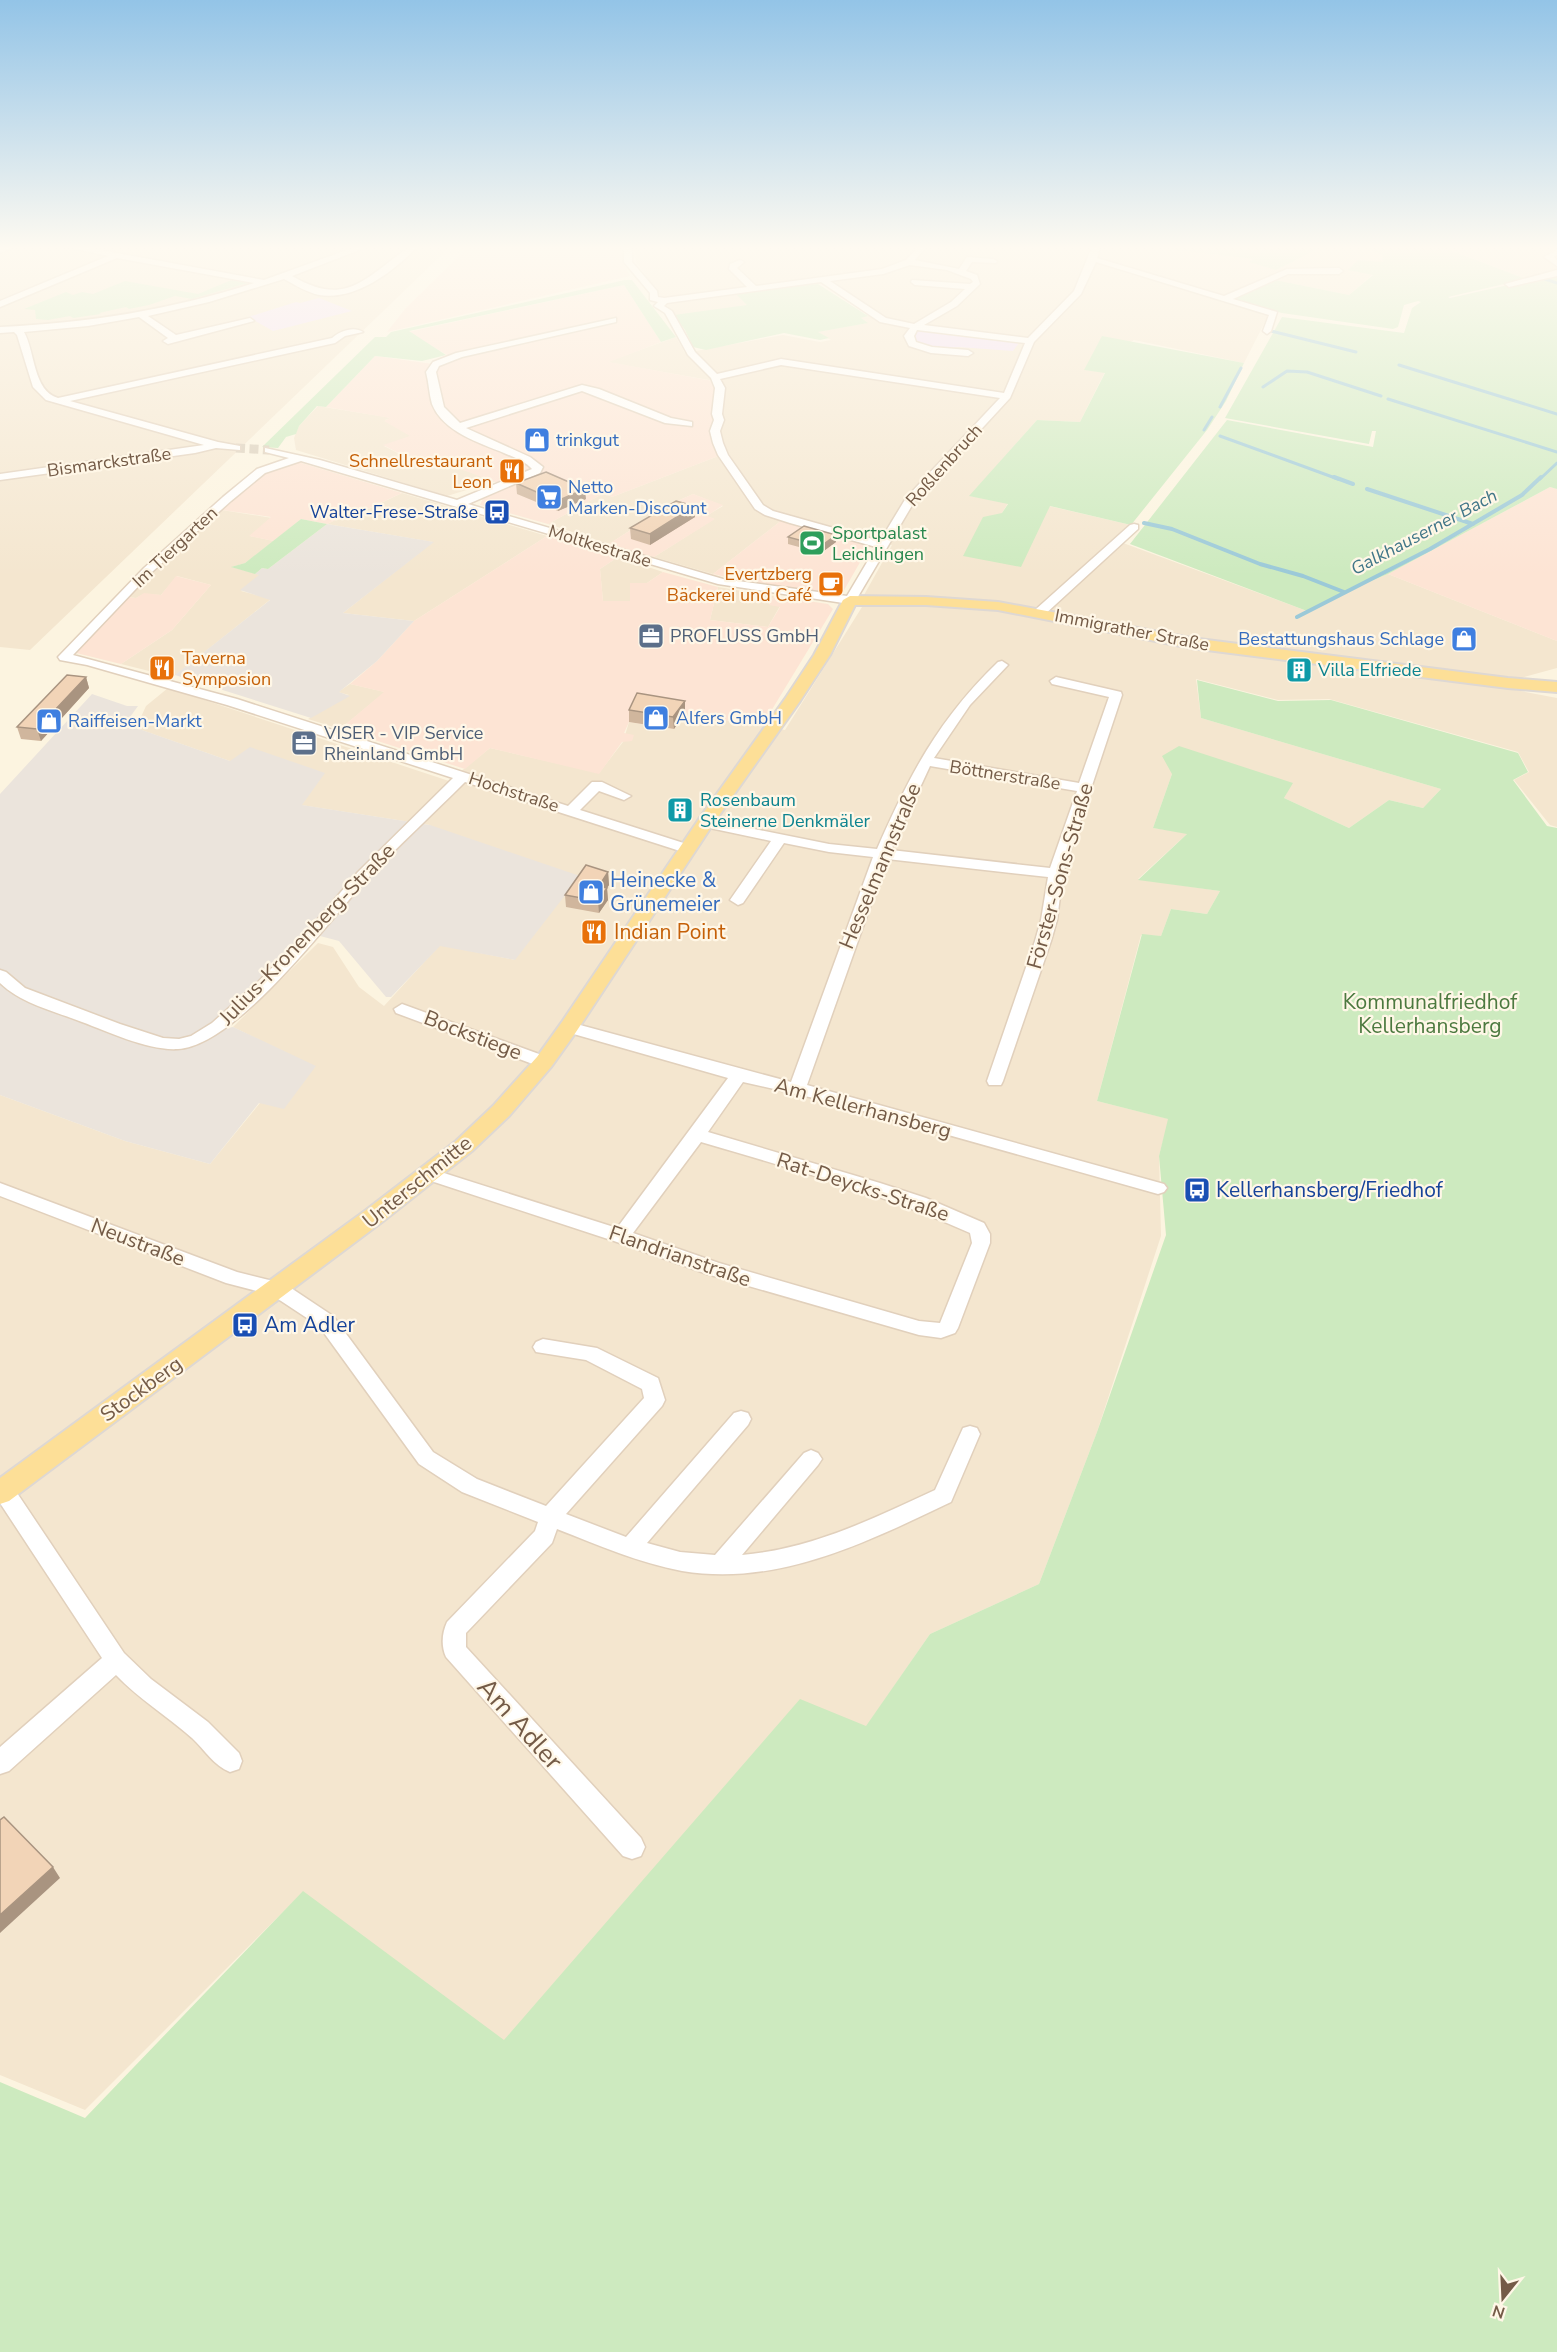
<svg xmlns="http://www.w3.org/2000/svg" width="1557" height="2352" font-family="'Nunito Sans',sans-serif">
  <rect width="100%" height="100%" fill="#fcf4e0"/>
  <path fill="#f4e6cf" d="M0,247H450L30,650L0,647Z
    M634,247H1150L1255,259L1276,270L1322,247H1363L1382,255L1384,263L1358,260L1349,269L1373,274L1349,295L1270,279L1220,300L1268,316L1244,363L1134,340L1085,370L1105,372L1080,422L1037,420L970,496L1008,503L1002,513L1049,506L1131,525L1115,540L1307,611L1344,592L1388,574L1557,641V668L1517,679L1510,689L1557,698V827L1550,825L1514,780L1529,772L1518,752L1329,699L1278,700L1196,679L1201,718L1441,789L1423,808L1389,800L1349,828L1284,798L1292,783L1172,774L1153,828L1188,833L1138,879L1220,891L1207,914L1171,909L1161,936L1141,935L1097,1101L1169,1119L1159,1156L1161,1236L1097,1432L1039,1584L930,1634L866,1727L800,1700L504,2041L303,1892L85,2110L0,2075V1095L125,1141L210,1164L260,1103L315,1067L233,1027L318,943L333,947L359,987L384,1006L440,945L515,960L430,825L301,805L324,773L230,761L136,728L146,706L168,688L449,781L490,748L599,773L623,742L629,722L673,729L684,715H695L785,730L862,607L864,595L892,545L764,509L735,465L718,433L726,389L720,382L607,362L676,337L685,353L783,335L820,342L831,340L817,332L867,323L860,318L876,314L840,288L833,280L754,289L771,311L674,315L636,262Z
    M1454,247H1557V280L1526,279L1446,248Z
    M318,406L392,418L385,420L411,436L384,446L423,466L441,462L496,481L447,496L296,450L294,438L299,426Z
    M721,455L746,497L782,520L713,574L654,557L714,519L706,516L723,506L693,494L671,504L609,544L548,524L604,493L612,497Z
    M402,493L547,536L414,621L343,613L433,542L327,524L357,510L362,512Z
    M222,510L272,518L250,536L274,541L245,563L232,567L260,575L241,591L271,599L173,677L121,664L172,630L211,585L177,576L161,595L144,594L136,598L127,597L151,570Z
    M618,557L663,572L647,583L630,601H603L600,569Z
    M718,587L774,596L769,604L780,606L768,627L710,620Z
    M350,684L385,692L340,729L308,719L349,695L338,692Z"/>
  <path fill="#fde4d4" d="M468,247H623V262L630,276L387,332L405,309Z
    M624,285L661,342L609,362L713,381L717,388L710,435L721,455L612,497L604,493L548,524L480,505L483,498L509,487L441,462L424,466L383,445L410,436L384,421L390,418L326,407L375,356L440,365L454,359L408,332Z
    M298,462L402,493L361,512L357,510L327,524L301,519L274,541L249,536L271,517L222,510L268,470Z
    M1550,487L1557,489V641L1388,574Z
    M693,494L723,505L707,516L715,519L654,557L609,544L671,504Z
    M782,520L868,543L867,550L843,592L829,594L765,586L713,574Z
    M547,536L618,557L600,569L603,601H630V583H647L663,572L718,587L710,620L768,627L780,607L769,605L774,596L828,604L833,609L762,726L694,715H684L674,729L629,722L624,733L634,735L632,741L622,742L599,774L490,748L465,769L340,729L384,692L350,684L377,661L414,621Z
    M176,576L211,585L172,630L121,664L72,652L127,597L136,598L144,593L161,595Z"/>
  <path fill="#ebe4dc" d="M327,524L434,542L343,613L414,621L377,661L339,692L350,696L311,718L175,675L270,600L240,590L259,575L255,574L262,568L268,569Z
    M92,694L127,706H138L125,724L230,761L250,747L325,773L302,805L430,825L580,876L515,960L440,946L391,997H386L339,941L305,932L267,975L230,1009L199,1033L233,1027L316,1066L284,1109L259,1103L210,1164L125,1141L0,1095V794Z"/>
  <path fill="#f1ddf8" d="M319,298L352,311L273,331L248,317L296,302L300,303Z
    M919,330L1016,341L1019,343L1013,351L958,347L937,349L916,342L914,336Z"/>
  <path fill="#cdeabf" d="M1150,247H1322L1276,270L1249,262L1254,259Z
    M1363,247H1454L1447,249L1526,279L1448,297L1450,298L1557,274V489L1550,487L1388,574L1344,592L1307,611L1130,544L1227,420L1373,447L1376,431H1372L1369,444L1225,418L1282,317L1404,333L1412,308L1421,302L1418,301L1404,305L1398,327L1393,329L1282,313L1231,299L1275,280L1349,295L1373,275L1348,270L1358,260L1383,262L1382,255Z
    M234,279L251,282L192,299L175,296L149,305L129,309L126,307L99,313L101,314L73,318L70,316L48,320L36,319L35,310L24,309L66,292L73,295L82,292L93,294L125,281L198,294Z
    M625,280H632L676,337L661,342L624,285L409,331L446,355L422,361L375,356L326,407L317,406L299,426L296,434L286,437L278,448L262,447L375,337H386L391,332Z
    M818,284L868,316L861,318L868,323L818,332L829,338L820,340L784,333L706,350L693,347L685,330L674,315L747,305L734,292Z
    M1102,336L1244,363L1226,401L1207,430L1131,525L1050,506L1021,567L963,556L983,517L1002,513L1008,504L969,496L1037,420L1080,422L1105,373L1084,370Z
    M301,519L327,524L268,569L262,568L255,574L231,567L245,563Z
    M1197,680L1278,701L1331,700L1518,753L1528,772L1513,780L1547,826L1557,828V2352H0V2082L85,2118L303,1891L504,2040L800,1699L866,1726L930,1634L1039,1584L1097,1432L1166,1235L1159,1156L1168,1119L1097,1101L1142,934L1161,936L1171,909L1207,914L1220,891L1138,880L1187,834L1153,828L1172,774L1162,756L1179,746L1293,783L1284,798L1349,828L1389,800L1423,808L1441,789L1201,718Z"/>
  <g fill="none" stroke-linecap="round" stroke-linejoin="round">
    <path stroke="#9bc9d8" stroke-width="3" d="M1545,279L1557,283
      M1271,331L1356,352
      M1399,365L1557,414
      M1263,387L1287,371L1307,372L1381,396
      M1388,399L1557,452
      M1220,407L1241,368
      M1204,430L1212,417
      M1220,436L1338,479
      M1540,479L1557,463"/>
    <path stroke="#9bc9d8" stroke-width="4" d="M1334,477L1353,484
      M1367,489L1473,524
      M1144,523L1172,529L1260,564L1303,576L1344,592
      M1297,617L1430,549L1522,495L1541,477"/>
    <path stroke="#daceba" stroke-width="9" stroke-dasharray="9 4.5" stroke-linecap="butt" d="M236,448L269,450"/>
    <defs>
      <path id="minor" d="M3,247H14L0,253V248Z
        M67,247H84L264,280L355,247H367L292,276C334,300 353,291 389,262C399,255 405,247 417,247C393,272 355,301 319,295C306,292 295,285 284,279L209,302L148,316L176,335L250,318L254,321L168,344L163,341L168,338L139,317L88,326L24,332C35,351 33,391 58,398L332,338C340,331 354,326 363,332L345,336L335,343L70,401L218,442L240,446V450L216,448L195,453L0,480V474L204,445L46,400L33,387L17,335L14,332L0,333V327C87,323 171,310 254,283L117,258L0,307V301L108,256Z
        M624,247H632V262L657,291L658,297L664,298L747,287L729,269L730,264L740,260L744,262L737,268L756,286L882,269L906,260L918,247H926L915,260L959,269L967,257L993,259L997,261L996,263L972,262L966,271L977,275L980,284L957,306L924,325L1028,338L1074,291L1092,247H1100L1097,258L1224,296L1287,269L1339,268L1343,271L1339,274H1288L1233,299L1277,312L1271,331L1267,334L1263,331L1269,315L1096,262L1081,294L1034,342L1010,398L914,502L856,600L850,604L718,584L301,461L265,473L231,501L152,572L73,655L237,699L568,806L592,782H602L631,796L624,800L599,791L580,810L693,846L695,849L688,853L683,852L465,782C433,814 399,845 368,878C329,921 236,1046 178,1049C149,1051 109,1032 82,1022C54,1011 22,1004 0,983V970L6,972L25,988L120,1024L163,1038L179,1039L191,1036L212,1023L259,981L305,934L358,872L453,778L227,705L87,665L60,660L58,657L144,568L223,497L257,469L289,458L265,452V448L320,460L457,500L532,469C526,462 514,457 504,453C480,443 443,432 432,404C429,394 429,383 426,372L433,362L456,353L616,318V322L462,357L439,366L436,372L444,407L460,423L582,385L599,389L671,418L692,422V426L665,423L582,391L466,428L530,457L543,467L540,473L468,504L723,579L847,596L876,547L790,523L765,515L755,509L718,455L713,443L710,431L714,420L712,414L715,388L711,378L688,355L665,313L654,306L658,302L650,300V293L624,262ZM910,265L947,270L971,279L973,282L970,284L912,280L911,282L915,285L965,289L951,302L914,324L886,318L830,281L883,274ZM821,282L880,322L910,328L904,336L909,346L931,353L968,356L973,353L968,350L932,347L916,342L914,336L917,330L1025,343L1004,393L781,359L717,374L695,352L672,311L664,306L667,303ZM781,365L1000,398L906,498L880,541L773,511L763,505L728,455L723,443L720,431L724,420L722,414L725,388L720,379Z
        M1557,250V255L1554,257L1557,260V266L1544,257Z
        M1557,270V276L1509,287L1505,284Z
        M1134,524L1138,525V529L1043,616H1035V610L1130,525Z
        M1002,661L1008,665L970,705L934,758L1079,783L1109,697L1052,684L1050,681L1056,677L1121,692L1122,695L1063,873L1057,920L1051,941L1003,1081L1001,1085H989L987,1081L1035,941L1041,920L1048,877L887,859L807,1085L1164,1184L1167,1188L1164,1192L1158,1194L831,1102L743,1082L708,1132L880,1183L926,1198L984,1223L990,1234V1243L958,1328L955,1333L941,1338L919,1335L707,1274L614,1241L422,1178L419,1174L422,1170L428,1168L617,1228L728,1078L563,1031L561,1027L563,1023L569,1022L791,1082L873,857L829,852L784,843L743,903L738,905L730,900L771,841L705,827L698,823L705,819L829,844L877,849C910,774 938,720 998,662ZM930,766L1077,791L1050,868L891,850ZM701,1142C792,1169 883,1194 970,1233L972,1243L940,1323L919,1321L719,1263L633,1233Z
        M402,1004L550,1058L552,1062L550,1066H538L396,1013L394,1009Z
        M0,1183L237,1272L285,1284L333,1316L433,1452L477,1479L546,1506L644,1398L642,1389L586,1360L536,1352L533,1347L536,1342L543,1339L597,1348L658,1378L665,1400L662,1406L566,1514L626,1537L734,1413L741,1411L748,1413L751,1419L748,1425L647,1543L680,1552L715,1555L804,1453L811,1450L818,1453L822,1459L818,1465L742,1555C811,1549 873,1519 935,1490L963,1428L970,1426L977,1428L980,1434L951,1502C867,1542 778,1587 682,1571C639,1563 598,1545 557,1529L552,1543L466,1633V1647L641,1838L645,1847L641,1856L632,1859L623,1856L446,1657C441,1646 442,1633 447,1622L535,1531L538,1522L462,1492L419,1464L319,1326L272,1295L226,1283L0,1196Z
        M3,1481L11,1484L124,1653L151,1679L208,1722L239,1753L242,1761L239,1769L230,1772C214,1766 205,1750 192,1738C167,1716 139,1699 116,1675L9,1771L0,1774V1747L102,1658L0,1503V1482Z"/>
      <path id="major" d="M850,596L926,597L998,602L1191,638L1508,678L1557,682V692L1508,688L1191,648L998,610L926,605H855L830,655L800,701L713,824L576,1032L551,1067L509,1116L472,1151L382,1222L9,1501L0,1504V1478L366,1210L456,1141L493,1106L537,1057L562,1022L699,819L785,699L814,655L843,600Z"/>
    </defs>
    <use href="#minor" stroke="#e1d0bc" stroke-width="3"/>
    <use href="#major" stroke="#ded8d3" stroke-width="4"/>
    <use href="#minor" fill="#fff" fill-rule="evenodd"/>
    <use href="#major" fill="#fddf97" fill-rule="evenodd"/>
  </g>
  <path fill="#d0b69d" d="M516,483L586,499L558,511L517,494Z
    M694,506L695,517L650,545L631,539L630,528Z
    M788,537L836,542L821,553L788,544Z
    M86,677L89,688L41,741L21,739L17,727Z
    M685,701V712L674,729L629,722V710Z
    M608,872L609,885L607,888L608,900L599,913L566,907L565,895Z"/>
  <path fill="#a99480" d="M585,489L586,499L558,511L557,501Z
    M694,506L695,517L650,545V534Z
    M836,535V542L821,553V546Z
    M86,677L89,688L41,741L37,729Z
    M685,701V712L674,729L673,717Z
    M608,872L609,885L607,888L608,900L599,913L598,901L599,886Z
    M53,1867L60,1878L0,1933V1915Z"/>
  <path fill="#f2d4b7" stroke="#a99480" stroke-width="1.5" d="M546,472L585,489L557,501L516,483Z
    M676,501L694,506L650,534L630,528Z
    M804,526L836,535L821,546L788,537Z
    M67,675L86,677L37,729L17,727Z
    M637,693L685,701L673,717L629,710Z
    M586,865L608,872L599,886L607,888L598,901L565,895Z
    M4,1817L53,1867L0,1915V1820Z"/>
  <linearGradient id="sky" x2="0" y2="1"><stop stop-color="#93c4e7"/><stop offset="0.43" stop-color="#fefaf1"/><stop offset="1" stop-color="#fefaf1" stop-opacity="0"/></linearGradient>
  <rect width="1557" height="576" fill="url(#sky)"/>
  <defs>
    <symbol id="shop-square" viewBox="-11 -11 22 22"><rect x="-9" y="-9" width="18" height="18" rx="4" fill="#3f7fe0" stroke="#fff7e7"/><path d="M-5-2.5h2.3a2.7 3.5 0 0 1 5.4 0H5L5.5 6h-11ZM-1.5-2.5h3a1.5 2.3 0 0 0-3 0Z" fill="#fff"/></symbol>
    <symbol id="restaurant-square" viewBox="-11 -11 22 22"><rect x="-9" y="-9" width="18" height="18" rx="4" fill="#e8710a" stroke="#fff7e7"/><path d="M-5-6h1v4h1v-4h1v4h1v-4h1v5L-1.5 .5V6h-2V.5L-5-1ZM5-6V6H3V1.5H1.5Q1.5-4 5-6Z" fill="#fff"/></symbol>
    <symbol id="supermarket-square" viewBox="-11 -11 22 22"><rect x="-9" y="-9" width="18" height="18" rx="4" fill="#3f7fe0" stroke="#fff7e7"/><path d="M-6-5.5h2.5l.6 2H6L4.5 2H-2.5L-4.4-4H-6ZM-1.5 3.2a1.3 1.3 0 1 0 .1 0ZM3 3.2a1.3 1.3 0 1 0 .1 0Z" fill="#fff"/></symbol>
    <symbol id="bus-square" viewBox="-11 -11 22 22"><rect x="-9" y="-9" width="18" height="18" rx="4" fill="#1a4fb4" stroke="#fff7e7"/><path d="M-5-6H5V4H4V6H2V4H-2V6H-4V4H-5ZM-3.5-4V0h7V-4ZM-3.5 1.2v1.5H-2V1.2ZM2 1.2v1.5H3.5V1.2Z" fill="#fff"/></symbol>
    <symbol id="stadium-square" viewBox="-11 -11 22 22"><rect x="-9" y="-9" width="18" height="18" rx="4" fill="#2e9e5b" stroke="#fff7e7"/><path d="M0-5a6.5 5 0 1 0 0 10a6.5 5 0 1 0 0-10ZM-3.5-1.8h7v3.6h-7Z" fill="#fff"/></symbol>
    <symbol id="cafe-square" viewBox="-11 -11 22 22"><rect x="-9" y="-9" width="18" height="18" rx="4" fill="#e8710a" stroke="#fff7e7"/><path d="M-5.5-4.5H6V0H3Q3 3.5 0 3.5H-2.5Q-5.5 3.5-5.5 0ZM3-3.2v2h1.7v-2ZM-6 4.5H4V6H-6Z" fill="#fff"/></symbol>
    <symbol id="office-square" viewBox="-11 -11 22 22"><rect x="-9" y="-9" width="18" height="18" rx="4" fill="#5c6f8a" stroke="#fff7e7"/><path d="M-6-3h4V-5.5h4V-3h4V5H-6ZM-1-4.5V-3h2v-1.5ZM-6 0V1H6V0Z" fill="#fff"/></symbol>
    <symbol id="building-square" viewBox="-11 -11 22 22"><rect x="-9" y="-9" width="18" height="18" rx="4" fill="#0f9aa8" stroke="#fff7e7"/><path d="M-4-6H4V6H1V3H-1V6H-4ZM-2.5-4.3h1.7v1.8h-1.7ZM.8-4.3h1.7v1.8H.8ZM-2.5-1h1.7V.8h-1.7ZM.8-1h1.7V.8H.8Z" fill="#fff"/></symbol>
  </defs>
  <g fill-rule="evenodd">
    <use href="#shop-square" x="522" y="425" width="30" height="30"/>
    <use href="#restaurant-square" x="497" y="456" width="30" height="30"/>
    <use href="#supermarket-square" x="534" y="482" width="30" height="30"/>
    <use href="#bus-square" x="482" y="497" width="30" height="30"/>
    <use href="#stadium-square" x="797" y="528" width="30" height="30"/>
    <use href="#cafe-square" x="816" y="569" width="30" height="30"/>
    <use href="#office-square" x="636" y="621" width="30" height="30"/>
    <use href="#shop-square" x="1449" y="624" width="30" height="30"/>
    <use href="#restaurant-square" x="147" y="653" width="30" height="30"/>
    <use href="#building-square" x="1284" y="655" width="30" height="30"/>
    <use href="#shop-square" x="641" y="703" width="30" height="30"/>
    <use href="#shop-square" x="34" y="706" width="30" height="30"/>
    <use href="#office-square" x="289" y="728" width="30" height="30"/>
    <use href="#building-square" x="665" y="795" width="30" height="30"/>
    <use href="#shop-square" x="576" y="877" width="30" height="30"/>
    <use href="#restaurant-square" x="579" y="917" width="30" height="30"/>
    <use href="#bus-square" x="1182" y="1175" width="30" height="30"/>
    <use href="#bus-square" x="230" y="1310" width="30" height="30"/>
  </g>
  <g text-anchor="middle" dominant-baseline="central" stroke-width="4.5" stroke-linejoin="round" paint-order="stroke">
    <g font-size="18" fill="#366cbe" stroke="#fff7e7" text-anchor="start">
      <text x="556" y="440">trinkgut</text>
      <text x="568" y="487">Netto<tspan x="568" dy="21">Marken-Discount</tspan></text>
      <text x="1444" y="639" text-anchor="end">Bestattungshaus Schlage</text>
      <text x="676" y="718">Alfers GmbH</text>
      <text x="68" y="721">Raiffeisen-Markt</text>
    </g>
    <g font-size="18" fill="#c56008" stroke="#fff7e7" text-anchor="end">
      <text x="492" y="461">Schnellrestaurant<tspan x="492" dy="21">Leon</tspan></text>
      <text x="812" y="574">Evertzberg<tspan x="812" dy="21">Bäckerei und Café</tspan></text>
      <text x="182" y="658" text-anchor="start">Taverna<tspan x="182" dy="21">Symposion</tspan></text>
    </g>
    <g font-size="18" fill="#745b47" stroke="#fff7e7">
      <text transform="translate(109 462) rotate(-8)">Bismarckstraße</text>
      <text transform="translate(944 465) rotate(-48)">Roßlenbruch</text>
      <text transform="translate(600 546) rotate(17)">Moltkestraße</text>
      <text transform="translate(175 547) rotate(-43)">Im Tiergarten</text>
      <text transform="translate(1132 630) rotate(11)">Immigrather Straße</text>
      <text transform="translate(1005 775) rotate(9)">Böttnerstraße</text>
      <text transform="translate(514 792) rotate(18)">Hochstraße</text>
    </g>
    <g font-size="18" fill="#164399" stroke="#fff7e7" text-anchor="end">
      <text x="478" y="512">Walter-Frese-Straße</text>
    </g>
    <g font-size="18" font-style="italic" fill="#417688" stroke="#fff7e7">
      <text transform="translate(1424 532) rotate(-28)">Galkhauserner Bach</text>
    </g>
    <g font-size="18" fill="#27864d" stroke="#fff7e7" text-anchor="start">
      <text x="832" y="533">Sportpalast<tspan x="832" dy="21">Leichlingen</tspan></text>
    </g>
    <g font-size="18" fill="#4e5e75" stroke="#fff7e7" text-anchor="start">
      <text x="670" y="636">PROFLUSS GmbH</text>
      <text x="324" y="733">VISER - VIP Service<tspan x="324" dy="21">Rheinland GmbH</tspan></text>
    </g>
    <g font-size="18" fill="#0d838f" stroke="#fff7e7" text-anchor="start">
      <text x="1318" y="670">Villa Elfriede</text>
      <text x="700" y="800">Rosenbaum<tspan x="700" dy="21">Steinerne Denkmäler</tspan></text>
    </g>
    <g font-size="21" fill="#745b47" stroke="#fff7e7">
      <text transform="translate(880 866) rotate(-67)">Hesselmannstraße</text>
      <text transform="translate(1060 876) rotate(-74)">Förster-Sons-Straße</text>
      <text transform="translate(307 934) rotate(-46)">Julius-Kronenberg-Straße</text>
      <text transform="translate(473 1035) rotate(21)">Bockstiege</text>
      <text transform="translate(863 1108) rotate(15)">Am Kellerhansberg</text>
      <text transform="translate(417 1182) rotate(-39)">Unterschmitte</text>
      <text transform="translate(863 1187) rotate(18)">Rat-Deycks-Straße</text>
      <text transform="translate(138 1242) rotate(21)">Neustraße</text>
      <text transform="translate(680 1256) rotate(19)">Flandrianstraße</text>
      <text transform="translate(141 1389) rotate(-36)">Stockberg</text>
    </g>
    <g font-size="21" fill="#366cbe" stroke="#fff7e7" text-anchor="start">
      <text x="610" y="880">Heinecke &amp;<tspan x="610" dy="24">Grünemeier</tspan></text>
    </g>
    <g font-size="21" fill="#c56008" stroke="#fff7e7" text-anchor="start">
      <text x="614" y="932">Indian Point</text>
    </g>
    <g font-size="21" fill="#4c793f" stroke="#fff7e7">
      <text x="1430" y="1002">Kommunalfriedhof<tspan x="1430" dy="24">Kellerhansberg</tspan></text>
    </g>
    <g font-size="21" fill="#164399" stroke="#fff7e7" text-anchor="start">
      <text x="1216" y="1190">Kellerhansberg/Friedhof</text>
      <text x="264" y="1325">Am Adler</text>
    </g>
    <g font-size="26" fill="#745b47" stroke="#fff7e7">
      <text transform="translate(520 1724) rotate(48)">Am Adler</text>
    </g>
  </g>
  <g transform="translate(1503 2298) rotate(198)" stroke="#fff7e7" stroke-width="4.5" paint-order="stroke">
  <path d="M0-4.5L10 22L0 15L-10 22Z" fill="#745b47"/>
  <text y="-9" font-size="16" font-weight="bold" text-anchor="middle" fill="#745b47">N</text>
  </g>
</svg>
